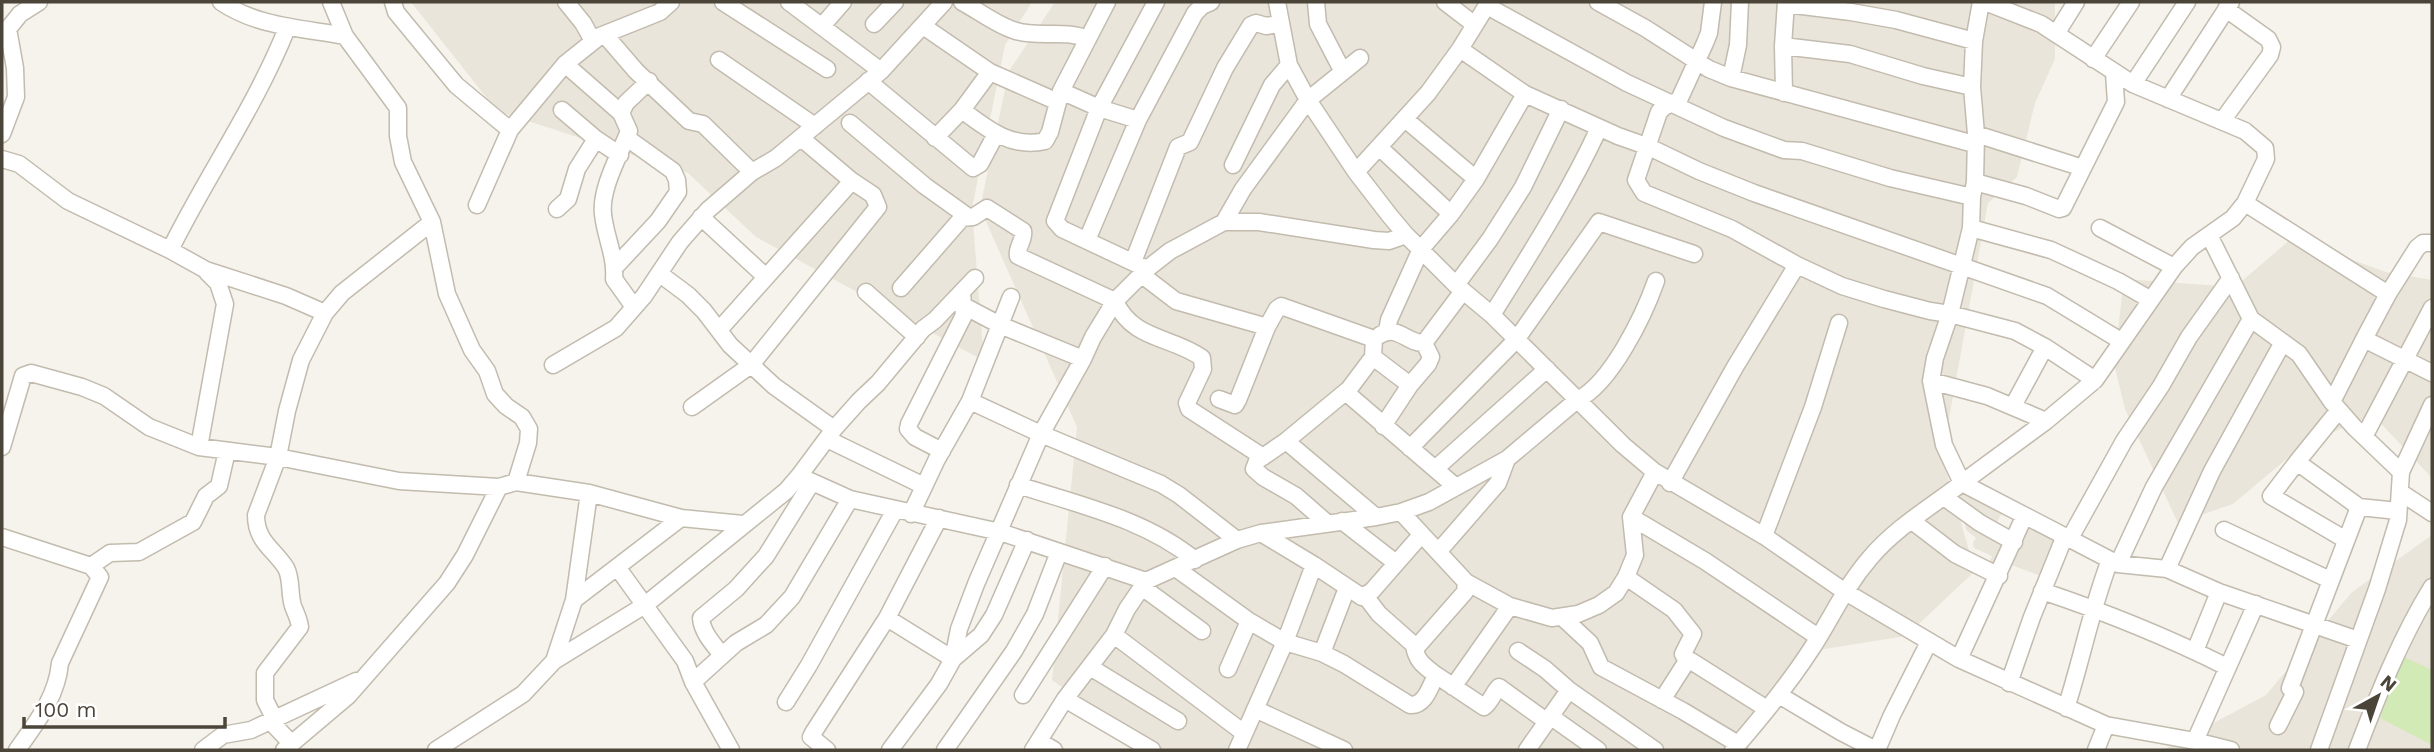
<svg xmlns="http://www.w3.org/2000/svg" width="2434" height="752" font-family="'Work Sans',sans-serif">
  <rect width="100%" height="100%" fill="#f6f3ec"/>
  <path fill="#eae5da" d="M411,2H1032L1005,45L972,208L984,361L756,237L688,173L497,111Z
    M1055,2H2055V59L2035,103L2017,177L1988,203L1942,457L1975,571L1906,636L1818,650L1749,742V750H1144L1108,720L1052,680L1077,427L980,208L1009,71Z
    M2292,238L2386,272L2432,280V478L2373,415L2303,445L2233,504L2178,523L2125,409L2114,364L2124,279L2235,287Z
    M1961,484L2004,509L1995,526L2013,534L2026,521L2056,537L2050,554L2047,555L2044,563L2045,568L2041,576L2001,561L1997,566L1989,562L1992,556L1974,548L1973,543L1976,538L1966,530L1963,509L1955,490Z
    M2432,535V750H2163L2266,695L2352,592Z"/>
  <path fill="#d2eab5" d="M2404,657L2432,670V745L2380,718Z"/>
  <g fill="none" stroke-linecap="round" stroke-linejoin="round">
    <defs>
      <path id="minor" d="M221,2C258,27 302,28 345,36
        M331,2L345,36L398,108V136L403,162L432,222L447,294L472,350L487,371L495,394L506,406L522,417L529,429L528,443L516,482
        M393,2L396,12L456,85L510,130
        M566,2L583,23L593,41
        M723,2L827,69
        M789,2L881,71
        M962,2C979,11 998,26 1016,31C1040,38 1064,29 1088,39
        M1277,2L1289,65L1308,100L1356,172L1390,216L1406,235L1456,285L1492,315L1623,445L1655,472L1764,536L1844,591L1959,659L2106,725L2195,741L2231,750
        M1316,2L1318,24L1343,72
        M1445,2L1475,25
        M1598,2L1645,28L1709,69L1731,78L1974,144
        M1713,2L1709,33L1705,43L1679,100L1664,107L1659,112L1636,180L1644,193L1732,229L1797,265L1842,286L1884,299L1930,311L1950,314L2015,331L2045,347L2095,380
        M1985,2L2041,24L2133,84L2245,131L2265,148L2266,159L2245,203L2233,218L2192,247L2174,267L2095,380L2046,421L1962,483L2118,564L2167,569L2219,592L2358,640
        M1786,4L1851,12L1896,20L1974,41
        M1487,6L1627,83L1724,128L1784,150L1802,151L1890,178L1972,197
        M874,24L895,2
        M822,26L843,2
        M923,26L990,72L1058,102L1061,91L1107,2
        M2056,34L2076,2
        M605,35L636,71L689,121L703,124L752,172
        M1783,46L1850,54L1923,76L1972,87
        M1460,49L1525,94L1618,136L1649,147L1699,171L1754,193L2047,296L2121,341
        M2093,59L2131,2
        M719,60L815,126
        M565,64L621,113
        M1731,78L1738,45L1740,2
        M868,81L973,168L980,164L996,134
        M2133,84L2187,2
        M1061,91L1099,108L1138,120
        M1784,93L1783,46L1786,2
        M2168,99L2231,2
        M562,110L596,139L620,155
        M962,110C987,129 1012,149 1045,141L1050,132L1058,102
        M1405,119L1476,179
        M2222,121L2270,55L2272,47L2268,39L2226,9
        M850,123L925,186L967,216
        M2,134L16,97L15,68L8,29L20,14L39,2
        M1976,134L2083,168
        M935,138L962,110L990,72
        M1379,147L1451,214
        M2,159L19,164L68,201L170,250L206,270L286,296L325,313
        M1233,165L1272,85L1289,65
        M1356,172L1428,93L1460,49L1489,2
        M1975,182L2026,196L2059,209L2063,208L2116,102L2114,73
        M2245,203L2388,294
        M477,205L510,130L565,64L600,36L660,12L671,2
        M557,209L568,199L577,169L596,139
        M701,217L766,277
        M1224,222L1243,189L1308,100L1360,58
        M1971,228L2051,250L2118,281L2151,300
        M2100,228L2174,267
        M2209,235L2251,319L2299,354L2332,402L2354,427L2401,472
        M1087,240L1138,120L1195,13L1202,6L1211,2
        M170,250C207,175 256,106 287,28
        M1133,262L1178,147L1190,142L1225,68L1251,25L1256,23L1266,26L1280,24
        M615,267L658,221L678,192L677,180L673,171L627,138
        M1147,269L1062,229L1055,221L1099,108L1156,2
        M660,274L688,295L704,311L730,345L774,386L834,429
        M1142,275L1176,301L1267,327L1238,400L1235,405L1219,399
        M1456,285L1490,239L1523,187L1561,109
        M901,288L962,218L973,217L987,208L1023,231C1025,240 1016,247 1018,256L1115,301C1133,341 1172,336 1202,358L1203,369L1187,403L1189,409L1263,457
        M866,292L917,337
        M964,306L1000,325L1083,359
        M634,307L614,279C616,256 605,236 603,214C600,189 620,154 629,131L621,113L626,103L649,81
        M1492,315C1530,254 1569,193 1599,128
        M1267,327L1277,309L1281,306L1374,339
        M719,330L852,181
        M1387,331L1389,320L1421,249L1451,214L1476,179L1525,94
        M1380,335C1397,324 1408,344 1424,343L1463,291
        M1374,339L1373,357L1349,389V395L1456,487
        M2364,339L2388,294L2417,248L2423,243H2432
        M1373,357L1410,385
        M553,365L616,328L644,296L680,242L708,210L752,172L776,158L881,71L944,2
        M1931,381L1987,396L2046,421
        M970,401L1041,434L1161,484L1179,495L1237,540
        M2332,402L2364,339L2432,373
        M2013,406L2045,347
        M692,407L751,365L878,207L873,195L852,181L801,138
        M1383,426L1410,385L1428,364L1431,357L1424,343
        M2365,435L2432,308
        M827,439L924,486
        M1286,441L1376,517
        M2,447L23,376L31,373L82,387L104,396L149,427L199,447L278,457L399,481L499,487L516,482L589,493L681,518L743,524
        M199,447L225,304L218,283L207,272
        M1410,448L1516,340L1599,222L1694,254
        M942,451L915,437L908,429L909,424L964,315L962,293
        M2297,462L2339,410
        M1435,469L1547,369
        M799,476L850,499L1000,532L1146,581L1237,540L1261,533L1376,517L1401,512L1429,502L1507,459L1577,400C1611,384 1644,315 1656,281
        M1670,483L1735,367L1797,265
        M1018,485C1079,505 1145,519 1195,560
        M2400,492L2432,513
        M1944,497L1980,523L2014,542
        M1401,512L1466,582L1465,592L1415,649
        M911,514L937,459L970,401L1011,297
        M1631,517L1705,561L1818,637
        M1342,521L1396,563
        M1912,521L1955,554L1999,576
        M1327,523L1296,496L1263,477L1254,469L1257,461L1286,441L1349,389
        M2224,530L2330,580
        M1261,533L1314,565L1362,597L1372,591L1421,535
        M1764,536L1813,407L1839,323
        M2,537L91,566
        M2069,540L2124,441L2161,386L2189,337L2231,278
        M2346,540L2271,496L2297,462L2359,507
        M1438,552L1498,483L1507,459
        M2118,564L2154,487L2251,319
        M617,567L685,661L693,682L731,750
        M1177,569L1249,621L1285,642L1322,653L1344,664L1410,705C1425,706 1430,687 1436,675L1484,707C1491,702 1493,693 1499,687L1546,721
        M2167,569L2212,471L2283,342
        M1626,577L1674,610L1693,634L1683,654L1687,661L1662,700
        M1466,582L1510,606L1552,618L1578,614L1599,605L1616,593L1626,577L1635,555L1631,517L1655,472
        M1142,587L1202,631
        M2042,591C2105,612 2167,637 2227,667
        M1366,597L1379,614L1414,645C1416,661 1424,666 1436,675
        M574,600L681,518
        M1562,617L1590,643L1601,667L1683,711L1738,744
        M887,618L953,659L981,635L994,615L1027,540
        M1114,635L1244,733
        M1518,651L1545,669L1569,690L1655,750
        M2195,651L2219,592
        M1322,653L1347,588
        M722,655C713,644 702,632 701,618L736,589L766,556L812,482
        M1959,659L2024,517
        M554,661L574,600L589,493
        M1687,661H1691L1767,709
        M1090,667L1178,721
        M1228,669L1249,621
        M693,682L736,643L766,625L792,597L850,499
        M2009,683L2032,617L2064,538
        M1453,687L1510,606
        M1023,695L1105,566
        M1779,695L1841,732L1876,750
        M1065,699L1152,750
        M786,702L809,665L895,510
        M2066,708C2082,659 2091,609 2110,560
        M1255,709L1344,750
        M1550,716L1598,750
        M2278,726L2295,692L2290,688L2359,507L2398,511
        M1039,741L1054,750
        M2195,741L2256,604
        M291,743L273,724L272,714L265,700V673L300,627C299,619 296,614 293,606C289,594 292,579 286,568C274,549 256,542 256,515L278,457L287,411L301,360L325,313L342,293L432,222
        M17,750C36,723 57,697 60,663L100,577L91,566L110,553L139,552L193,522L206,496L219,486L227,451
        M203,750L223,735L251,730L356,681
        M284,750L348,696L447,583L465,555L499,487
        M436,750L523,694L554,661L645,605L786,491L799,476L834,429L859,401L878,383L923,329L935,320L975,278
        M827,750L811,737L813,733L887,618L939,518
        M890,750L939,684L953,659L959,629L976,584L1041,434L1083,359L1093,337L1115,301L1147,269L1170,251L1224,222H1259L1374,240L1389,241L1406,235
        M945,750L1014,651L1035,614L1059,552
        M1033,750L1065,699L1114,635L1127,609L1146,581
        M1237,750L1285,642L1314,565
        M1527,750L1569,690
        M1733,750C1761,718 1788,685 1812,648C1832,617 1845,587 1870,558C1895,528 1931,507 1962,483L1944,445L1931,381L1935,358L1950,314L1971,228L1972,197L1975,182L1976,134L1972,87L1974,41L1981,2
        M1877,750L1892,715L1929,642
        M2096,750L2106,725
        M2319,750L2377,589L2398,520L2401,472L2432,405
        M2357,750C2378,695 2401,637 2432,587"/>
    </defs>
    <use href="#minor" stroke="#c2bbae" stroke-width="19"/>
    <use href="#minor" stroke="#fff" stroke-width="16"/>
  </g>
  <rect width="2434" height="752" fill="none" stroke="#4b4439" stroke-width="7"/>
  <g transform="translate(2378 696) rotate(40)" stroke="#ffffff" stroke-width="5" paint-order="stroke">
  <path d="M0-5L12 26L0 18L-12 26Z" fill="#4b4439"/>
  <text y="-10" font-size="19" font-weight="bold" text-anchor="middle" fill="#4b4439">N</text>
  </g>
  <path d="M24 717v10h201v-10" fill="none" stroke="#4b4439" stroke-width="3.5"/>
  <text x="35" y="717" font-size="21" fill="#4b4439" stroke="#ffffff" stroke-width="5" paint-order="stroke">100 m</text>
</svg>
